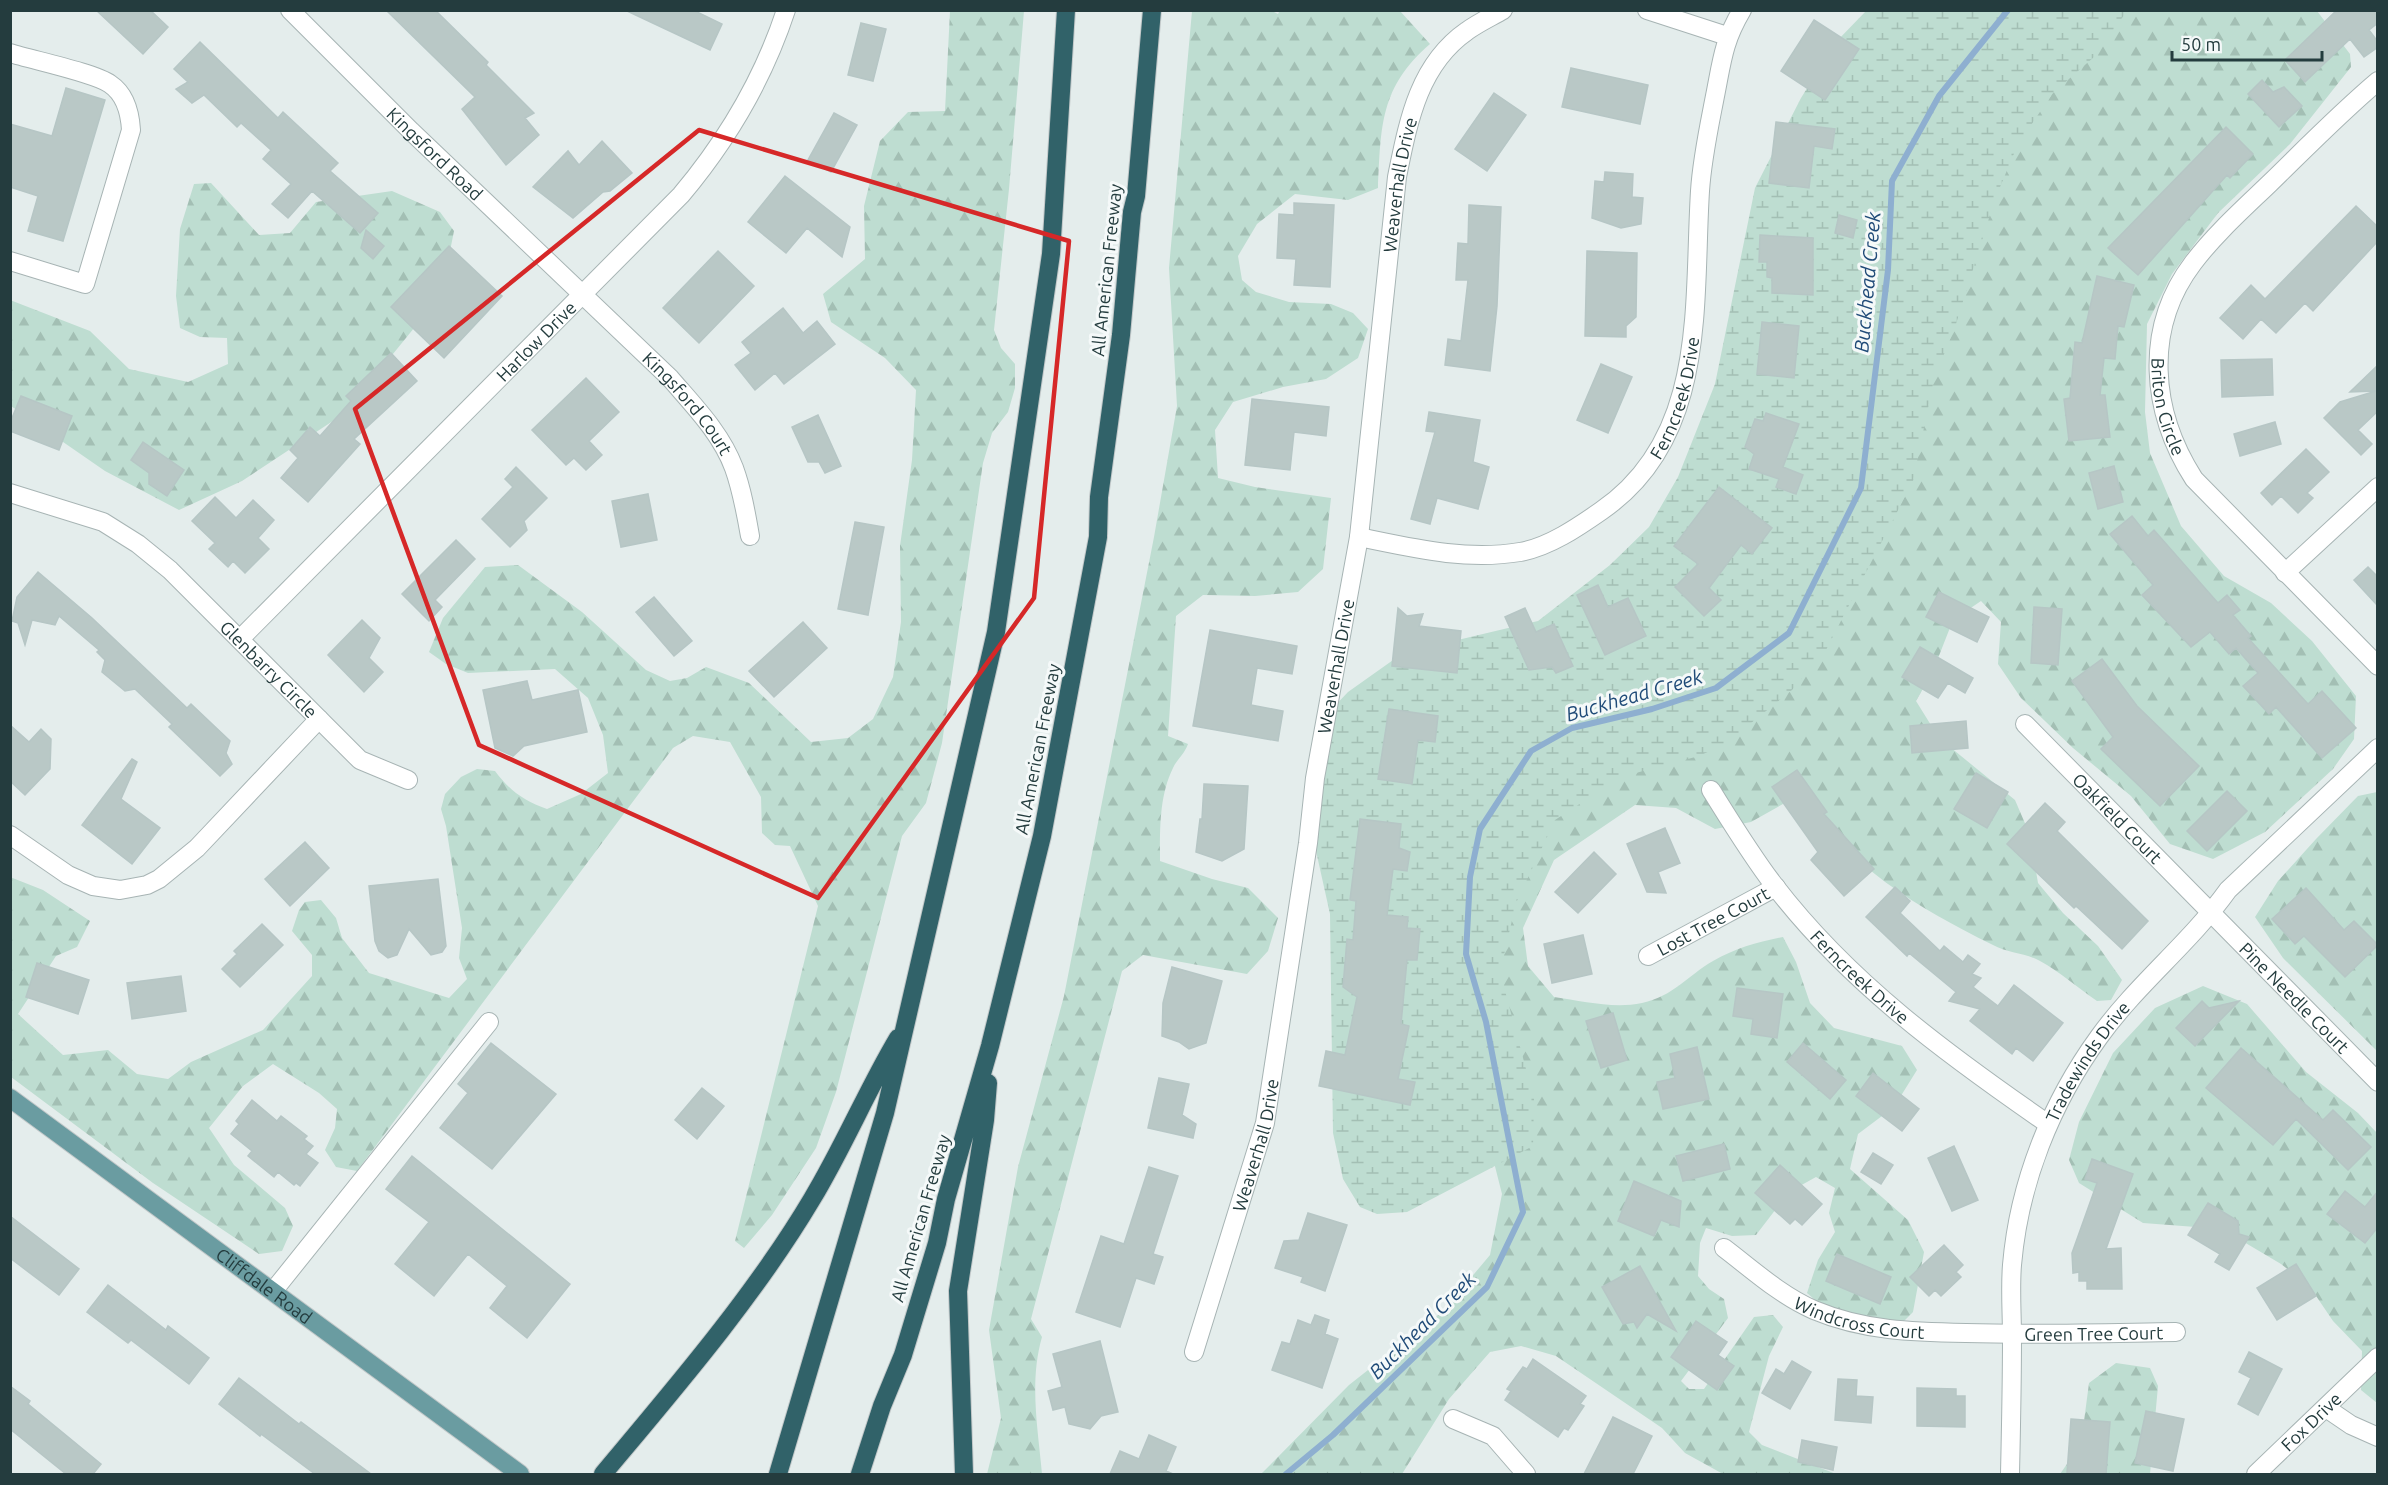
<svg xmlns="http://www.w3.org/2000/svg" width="2388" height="1485" font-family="Ubuntu,sans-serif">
  <defs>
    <pattern id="forest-firs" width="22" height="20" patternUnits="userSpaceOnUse" patternTransform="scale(1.5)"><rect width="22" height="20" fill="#beddd1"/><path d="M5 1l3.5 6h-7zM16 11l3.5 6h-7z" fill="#a3bfb4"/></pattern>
    <pattern id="wetland-marsh" width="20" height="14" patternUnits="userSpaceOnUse" patternTransform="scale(1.5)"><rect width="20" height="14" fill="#beddd1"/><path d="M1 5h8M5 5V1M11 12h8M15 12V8" fill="none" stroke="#a3bfb4"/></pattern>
  </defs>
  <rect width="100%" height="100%" fill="#e4edec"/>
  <path fill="url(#forest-firs)" d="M1270,10L1278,14L1280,10L1400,11L1430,44C1380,87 1381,126 1378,188L1348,200L1295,194L1257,224L1238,256L1242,280L1256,292L1289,302L1331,304L1353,313L1368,329L1358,358L1326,379L1283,387L1233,402L1215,430L1218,478L1255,487L1331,498L1323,569L1298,592L1255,596L1203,595L1176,616L1168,736L1188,744C1184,755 1177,759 1173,768C1159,796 1160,830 1160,861L1212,879L1248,888L1278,918L1268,951L1247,974L1143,955L1122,971L1031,1319L1042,1337C1029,1382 1038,1429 1042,1474H987L1001,1418L989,1330L1018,1167L1064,996L1154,537L1177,406L1169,268L1192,11Z
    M950,11H1024L1009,189L994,330L1001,348L1015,364V388L1008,412L992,433L983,463L942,743L926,803L902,836L836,1092L816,1148L772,1215L744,1248L735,1241L818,906L790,846L775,845L762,833L761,797L730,742L693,736L673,748L357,1171L336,1167L325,1150L335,1128L337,1109L319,1093L273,1064L243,1086L209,1128L234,1165L285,1208L293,1226L282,1251L259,1254L153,1183L11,1077L10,877L43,890L90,921L77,947L56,956L18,1014L63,1055L108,1050L137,1074L168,1079L191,1062L263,1030L312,976V955L292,931L299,910L305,902L321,900L336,918L342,938L369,973L449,998L467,979L459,958L462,928L446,826L441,809L445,794L461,777L477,769L495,771C509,790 524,801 547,809L581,794L608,773L603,735L588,698L555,669L468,673L446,664L429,652L443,618L485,567L518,565L582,612L646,670L670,681L687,678L706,667L749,683L811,742L848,738L873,719L893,677L901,622L900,546L912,460L916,390L885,358L831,322L823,294L865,259L864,206L880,141L908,112L945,111Z
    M1938,11H2317L2350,54L2351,67L2290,144L2218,213L2172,274L2147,324L2145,412L2150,453L2181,526L2224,576L2271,603L2312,641L2356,696L2354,739L2333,769L2265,832L2213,859L2170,844L2131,796L2073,748L2021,698L1998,664L2001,622L1981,601L1953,620L1933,671L1916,701L1939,738L2015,800L2030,835L2038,883L2063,913L2098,946L2122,980L2111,1000L2097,1001C2078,988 2060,972 2040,961C2026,953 2007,953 1993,945C1914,906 1851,867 1799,795L1751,822L1715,829L1676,808L1635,805L1554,860L1523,928L1528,966L1554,997C1583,1001 1613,1009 1642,1003C1674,996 1687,976 1713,961C1736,948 1758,942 1783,937L1796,962L1810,1003L1834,1028L1902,1046L1917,1070L1894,1107L1858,1134L1850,1169L1908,1220L1924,1252L1913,1312L1904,1321L1871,1318L1823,1307L1807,1293L1818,1260L1835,1232L1829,1213L1835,1188L1816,1177L1789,1192L1756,1235L1732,1236L1706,1228L1700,1243L1698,1276L1709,1289L1724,1299L1728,1318L1681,1381L1689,1389H1704L1754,1317L1773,1315L1783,1327L1769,1356L1749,1432L1762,1445L1836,1474H1723L1685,1453L1662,1428L1556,1356L1521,1346L1490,1352L1449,1399L1402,1474H1261L1349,1385L1443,1311L1490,1255L1502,1194L1484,1123L1428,958L1618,615Z
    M211,183L259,235L290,233L316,202L392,191L440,212L454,231L443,286L423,317L345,413L242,481L179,510L105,471L11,406L10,300L90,331L129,369L188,382L228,364L227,338L200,337L180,328L176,296L180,229L194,184Z
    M2377,792V1051L2283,958L2255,917L2278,881L2316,839L2358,796Z
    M2203,986L2247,1004L2306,1072L2358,1113L2377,1133V1403L2361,1390L2362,1351L2333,1321L2310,1287L2281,1264L2222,1229L2143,1223L2079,1183L2069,1160L2079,1122L2113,1053L2155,1008Z
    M2116,1363L2150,1368L2158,1386L2150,1474H2060L2081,1444L2089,1383Z"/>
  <path fill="url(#wetland-marsh)" d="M1866,11H2127L2094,57L2053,93L2018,144L1995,199L1955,327L1934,379L1913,481L1826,650L1792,690L1725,744L1699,756L1621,777L1555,820L1516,903L1500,972L1534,1099L1533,1146L1407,1212L1377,1214L1360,1207L1343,1179L1333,1133L1330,914L1306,806L1329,712L1348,692L1403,653L1538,621L1610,565L1649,527L1678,477L1715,384L1755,188L1801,98L1835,43Z"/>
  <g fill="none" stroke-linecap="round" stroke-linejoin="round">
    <path stroke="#8eafd0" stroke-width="6" d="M1286,1474L1333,1435L1487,1287L1523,1212L1486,1022L1466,954L1470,877L1480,829L1531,751L1572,728L1652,709L1716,688L1789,633L1861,488L1888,270L1892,181L1939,96L2008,10"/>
  </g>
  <path fill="#b9c8c6" stroke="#b6c6c5" stroke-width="1.5" d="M96,10H150L168,27L143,54Z
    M386,10H435L488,62L486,65L534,113L525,118L539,135L506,165L462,109L475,97Z
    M625,10H693L722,24L710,50Z
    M2337,10H2378V23L2369,30L2378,42V47L2364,57L2350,39L2305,82L2285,60Z
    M1814,20L1859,49L1825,100L1781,71Z
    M861,23L886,29L873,81L848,75Z
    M200,42L278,118L283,112L338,163L330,171L378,213L360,233L312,191L288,218L272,204L291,184L263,159L271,150L241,123L237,127L204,95L192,103L176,89L188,82L174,69Z
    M1571,68L1648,85L1640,124L1562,107Z
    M2262,80L2273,92L2284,87L2302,106L2279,127L2248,94Z
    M66,88L105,100L63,241L28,231L38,196L10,187V124L52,136Z
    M1494,93L1526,115L1487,171L1455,149Z
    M834,113L857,125L831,172L808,160Z
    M1776,122L1835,129L1832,149L1814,146L1809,188L1769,183Z
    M2226,127L2253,154L2230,178L2227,175L2138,275L2108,248Z
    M602,141L632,173L610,191L603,192L573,218L533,187L568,151L579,165Z
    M1605,172L1633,174L1632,197L1643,198L1641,224L1621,228L1592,218L1595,181L1604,182Z
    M785,176L850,227L842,257L807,228L786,253L748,222Z
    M1294,203L1334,205L1330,287L1294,285L1296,259L1277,258L1279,214L1294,215Z
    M1469,205L1501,207L1497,306L1490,371L1445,365L1448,339L1461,341L1468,280H1456L1458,243L1468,244Z
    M2356,206L2378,227V241L2313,311L2305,303L2276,333L2261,319L2243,339L2220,318L2251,285L2265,299Z
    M1839,215L1857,220L1853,238L1835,233Z
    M366,230L384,246L373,259L361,248Z
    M1760,235L1813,238V295L1772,293V278L1767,277V262H1759Z
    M449,246L502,296L444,358L391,307Z
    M718,251L754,286L699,343L663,308Z
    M1587,251L1637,253L1636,317L1626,326V337L1585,336Z
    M2097,276L2134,285L2124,327L2118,326L2115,359L2104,358L2100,395H2105L2110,437L2069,441L2064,399L2070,398L2075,342L2082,343Z
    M783,308L803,333L817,321L835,344L784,384L775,373L755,390L735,365L751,353L742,342Z
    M1762,322L1799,326L1794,378L1757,374Z
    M391,353L417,381L354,439L360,444L308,502L281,478L298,458L290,450L310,427L320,436L351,401L346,396Z
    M2272,359L2273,395L2222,397L2221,360Z
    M1601,364L1632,377L1608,433L1577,420Z
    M2378,365V411L2358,430L2372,444L2361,455L2324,418L2340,402L2376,391L2350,392Z
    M586,378L619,412L589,441L602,455L586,470L574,458L566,465L532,430Z
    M21,396L72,416L59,450L10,431V423Z
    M1252,399L1329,407L1326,436L1294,432L1290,470L1245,465Z
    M1429,412L1480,420L1473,462L1489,467L1478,509L1437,498L1430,524L1411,519L1435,432L1426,431Z
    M1766,413L1799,424L1783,467L1803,475L1796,494L1776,487L1779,479L1749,469L1754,454L1745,447L1755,419L1763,421Z
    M818,415L841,466L825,473L819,462H808L792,427Z
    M2275,422L2281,444L2240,456L2234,434Z
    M143,442L184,470L167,496L149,484V473L131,460Z
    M2306,449L2329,472L2307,493L2313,498L2298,513L2281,496L2272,505L2261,493Z
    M2114,466L2123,502L2098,509L2089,473Z
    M516,467L547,498L524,521L527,530L510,547L482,519L513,487L505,479Z
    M1719,487L1772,528L1752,554L1741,545L1709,588L1721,600L1704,616L1675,587L1698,564L1674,546Z
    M648,494L657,540L621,547L612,501Z
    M215,497L236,518L253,500L274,520L258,538L269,549L245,573L233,561L228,567L209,549L215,543L192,521Z
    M2132,516L2148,536L2154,530L2218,603L2227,595L2240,610L2233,615L2251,636L2248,638L2308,704L2322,691L2356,728L2322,758L2276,707L2269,714L2243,686L2258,673L2236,648L2229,654L2210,632L2191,647L2142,595L2153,585L2110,534Z
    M855,522L884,527L868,615L838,609Z
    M456,540L475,559L435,600L442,607L429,621L402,594Z
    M2368,567L2378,577V606L2354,580Z
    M38,572L92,618L187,708L191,704L230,741L226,753L232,764L220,776L169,727L172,724L135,689L125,691L102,672L105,660L97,652L99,650L59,616L55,625L32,620L25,645L18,623L12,621L17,597Z
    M1598,585L1608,607L1628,598L1646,636L1605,655L1577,595Z
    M1939,592L1989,617L1977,642L1926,617Z
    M654,597L692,641L674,656L636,612Z
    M2034,607L2062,609L2058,665L2031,663Z
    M1398,608L1407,616L1423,614L1419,626L1461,631L1457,673L1392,666Z
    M1525,608L1536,632L1554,624L1573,666L1556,673L1552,667L1529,670L1505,617Z
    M362,620L380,638L369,658L383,672L364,692L328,655Z
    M803,622L827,648L774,697L749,671Z
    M1210,630L1297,646L1292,674L1257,668L1251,705L1283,711L1278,741L1193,726Z
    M1920,647L1973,678L1965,693L1948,683L1938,698L1902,677Z
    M2102,659L2137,706L2199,766L2160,806L2101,749L2113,737L2072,681Z
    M527,681L532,700L578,690L587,732L524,746L513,756L495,748L483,690Z
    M1389,709L1438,716L1435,742L1418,740L1412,784L1378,779Z
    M1966,721L1968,748L1912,753L1910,726Z
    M10,725L29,742L41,729L51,739L50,769L25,795L10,781Z
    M132,759L137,762L121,799L160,828L132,864L82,825Z
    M1797,770L1827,812L1824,814L1874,869L1844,896L1811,860L1818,852L1772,787Z
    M1976,773L2008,792L1987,828L1954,809Z
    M1204,784L1248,786L1244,849L1222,861L1196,852L1200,819H1202Z
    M2227,791L2247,811L2207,851L2187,831Z
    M2045,803L2065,822L2057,831L2148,921L2122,949L2076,906L2074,908L2007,844Z
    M1360,819L1401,824L1399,848L1410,852L1407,871L1393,869L1387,915L1408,917L1407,928L1420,929L1417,960H1407L1401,1024L1409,1026L1398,1079L1415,1082L1410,1105L1319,1086L1326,1051L1345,1055L1357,997L1343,987L1347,939L1353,940L1356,901L1350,900Z
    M1665,828L1680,863L1658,872L1666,893L1647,892L1627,844Z
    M305,842L329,868L290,906L265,879Z
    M1594,852L1616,874L1578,913L1555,892Z
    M438,879L446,946L442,952L431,955L409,929L397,955L388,958L379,951L375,941L369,886Z
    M1895,887L1910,901L1900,913L1940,951L1944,946L1963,962L1968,955L1980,964L1972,974L1981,978L1973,987L1998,1006L2014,985L2063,1023L2033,1061L2016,1048L2012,1054L1970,1021L1980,1009L1949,1001L1956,992L1909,953L1907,956L1866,917Z
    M2306,888L2344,930L2354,921L2378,945L2345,977L2304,936L2295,944L2272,919Z
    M262,924L283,945L240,987L222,969L237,954L234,951Z
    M1583,935L1592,974L1552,983L1544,944Z
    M37,963L89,980L78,1014L26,997Z
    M1172,967L1222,981L1206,1043L1189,1049L1179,1042L1162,1036L1163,1003Z
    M181,976L186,1011L132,1019L127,983Z
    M1737,988L1783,994L1777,1038L1751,1034L1753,1019L1733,1016Z
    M2202,1001L2209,1008L2239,1001L2195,1046L2176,1028Z
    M1613,1013L1627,1060L1601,1068L1586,1021Z
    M491,1043L556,1094L492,1169L440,1128L468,1093L458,1084Z
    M1803,1043L1846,1080L1830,1099L1787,1062Z
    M1697,1047L1709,1099L1663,1109L1657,1082L1675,1078L1670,1054Z
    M2241,1048L2323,1120L2333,1110L2371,1147L2348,1170L2296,1119L2273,1145L2206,1088Z
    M1873,1073L1919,1109L1902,1131L1856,1096Z
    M1159,1078L1189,1084L1182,1115L1196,1124L1193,1138L1148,1128Z
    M702,1088L724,1106L697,1139L675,1120Z
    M252,1100L277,1121L281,1116L307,1136L304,1139L313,1146L306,1154L318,1163L300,1186L296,1183L294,1185L278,1172L274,1177L248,1156L252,1151L231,1134L239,1124L236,1121Z
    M1724,1144L1730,1169L1683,1181L1676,1156Z
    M1954,1146L1978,1200L1952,1211L1928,1158Z
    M1873,1153L1893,1165L1881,1184L1861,1172Z
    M412,1156L570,1284L527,1338L490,1308L507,1286L468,1254L434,1296L395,1264L429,1222L386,1189Z
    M2092,1159L2133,1174L2106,1249L2121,1248L2122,1289H2087V1281H2079V1272L2073,1273L2072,1253L2097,1183L2085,1179Z
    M1780,1165L1822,1204L1802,1225L1795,1219L1790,1224L1755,1193Z
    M1149,1167L1178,1176L1153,1254L1163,1257L1154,1284L1136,1278L1120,1327L1076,1312L1101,1236L1124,1244Z
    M1634,1181L1681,1201L1679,1227L1661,1220L1654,1236L1618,1221Z
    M2345,1191L2365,1207L2378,1191V1227L2365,1243L2327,1214Z
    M2208,1203L2238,1221L2239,1234L2249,1237L2229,1270L2215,1262L2220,1254L2188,1235Z
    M1308,1213L1347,1225L1325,1291L1301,1282L1303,1277L1275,1268L1284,1241L1299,1240Z
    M10,1216L79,1269L59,1295L10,1258Z
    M1944,1245L1963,1265L1956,1272L1961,1277L1941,1296L1935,1290L1929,1296L1910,1277Z
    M1837,1254L1891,1277L1880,1304L1826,1281Z
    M2296,1264L2316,1296L2277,1320L2257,1288Z
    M1640,1266L1676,1331L1647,1314L1637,1328L1634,1322L1623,1324L1602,1287Z
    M108,1285L166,1330L168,1326L209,1358L189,1384L131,1340L128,1343L87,1312Z
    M1315,1315L1329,1320L1325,1334L1338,1339L1322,1388L1272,1370L1282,1342L1290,1344L1298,1320L1311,1325Z
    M1696,1321L1727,1342L1718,1355L1734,1366L1717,1390L1671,1357Z
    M1100,1341L1118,1412L1101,1416L1090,1429L1069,1424L1065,1407L1053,1410L1048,1391L1062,1387L1053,1354Z
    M2249,1352L2282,1369L2258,1415L2238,1404L2251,1378L2239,1372Z
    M1533,1359L1586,1396L1580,1404L1584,1406L1568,1430L1564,1428L1558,1437L1505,1400L1511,1391L1507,1389L1523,1367L1527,1369Z
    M1792,1361L1811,1372L1790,1409L1762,1393L1776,1369L1784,1374Z
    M239,1378L299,1424L301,1422L371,1474H315L261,1434L260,1436L219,1404Z
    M1838,1379L1857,1380L1856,1396L1873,1397L1871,1423L1835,1420Z
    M10,1386L30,1401L28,1404L101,1464L93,1474H66L10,1429Z
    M1917,1388L1956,1389V1396H1965V1427L1917,1426Z
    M2146,1411L2184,1419L2173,1471L2135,1463Z
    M1613,1417L1652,1436L1633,1474H1584Z
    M2071,1419L2110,1422L2106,1474L2067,1473Z
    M1149,1435L1176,1447L1166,1471L1173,1474H1110L1120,1451L1139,1459Z
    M1802,1440L1837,1447L1833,1470L1798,1462Z"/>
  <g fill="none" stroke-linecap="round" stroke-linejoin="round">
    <defs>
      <g id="minor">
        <path id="s1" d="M290,10L411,131L670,378C694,406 721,433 734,468C742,490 746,513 750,536"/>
        <path d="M1647,10L1727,36"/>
        <path d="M10,53C32,60 95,73 110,84C125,94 130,113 131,130L85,284L10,261"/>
        <path id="s2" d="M2378,81C2340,113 2305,149 2269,184C2243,209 2215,234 2193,263C2143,329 2151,412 2194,479L2378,666"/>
        <path id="s3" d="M10,493L103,522L138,544L170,570L360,760L408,780"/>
        <path id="s4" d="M1359,537C1413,548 1465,561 1520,552C1549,547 1578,527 1601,511C1708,438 1693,304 1700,191C1702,159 1709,127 1715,96C1722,61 1723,42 1742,10"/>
        <path d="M2285,573L2378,487"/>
        <path id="s5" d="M240,639L681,195C728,139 763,80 786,10"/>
        <path id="s6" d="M2025,724L2378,1082"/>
        <path id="s7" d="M1711,790C1731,822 1751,855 1774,885C1849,983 1948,1055 2048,1124"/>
        <path d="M10,835L68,875L93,886L120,890L147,885L159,879L197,848L319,719"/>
        <path id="s8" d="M1648,956L1776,887"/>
        <path id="s9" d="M1724,1248C1753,1270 1780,1295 1814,1310C1864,1331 1913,1332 1966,1333C2036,1335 2106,1333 2176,1332"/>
        <path d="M274,1290L489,1022"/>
        <path id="s10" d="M1194,1352L1265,1123L1308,843L1315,778L1359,537L1397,177C1408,123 1418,65 1467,31C1478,23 1491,17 1503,10"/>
        <path d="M2326,1408L2351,1425L2378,1437"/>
        <path d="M1453,1419L1493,1436L1526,1474"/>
        <path id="s11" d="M2010,1474C2011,1429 2012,1383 2012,1338C2012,1313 2010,1289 2012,1265C2019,1183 2051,1103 2099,1037C2137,984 2190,943 2228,890L2378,748"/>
        <path id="s12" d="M2256,1474L2378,1357"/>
      </g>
      <g id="major">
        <path id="s13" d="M10,1098L520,1474"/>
      </g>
      <path id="highway" d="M603,1474C675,1388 755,1295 812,1199C844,1146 867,1090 898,1038
        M778,1474L885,1113L996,632L1051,254L1066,10
        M860,1474L882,1406L903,1355L937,1243L946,1199L990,1046L1042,836L1098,537L1099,497L1121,335L1132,212L1136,196L1152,10
        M964,1474L958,1291L985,1120L988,1083"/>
    </defs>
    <use href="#minor" stroke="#a7b4b4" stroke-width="20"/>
    <use href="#major" stroke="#c2c8c9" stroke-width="20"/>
    <use href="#highway" stroke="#c2c8c9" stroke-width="20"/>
    <use href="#minor" stroke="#fff" stroke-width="18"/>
    <use href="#major" stroke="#6a9ca1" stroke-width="18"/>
    <use href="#highway" stroke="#316269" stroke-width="18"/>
  </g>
  <path fill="none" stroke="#d62828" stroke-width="4.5" stroke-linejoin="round" d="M699,130L1069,241L1034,598L818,898L479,745L355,409Z"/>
  <g text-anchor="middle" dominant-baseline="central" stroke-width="6" stroke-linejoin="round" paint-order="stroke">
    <g font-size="18" fill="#243c3e" stroke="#f5f9f9">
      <text stroke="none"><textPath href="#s1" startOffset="204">Kingsford Road</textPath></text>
      <text stroke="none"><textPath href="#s10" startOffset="1188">Weaverhall Drive</textPath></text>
      <text transform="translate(1106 270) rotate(-84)">All American Freeway</text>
      <text stroke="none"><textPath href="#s5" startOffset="420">Harlow Drive</textPath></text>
      <text stroke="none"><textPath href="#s4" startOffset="394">Ferncreek Drive</textPath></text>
      <text stroke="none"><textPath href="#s1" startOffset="560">Kingsford Court</textPath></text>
      <text stroke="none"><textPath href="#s2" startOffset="412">Briton Circle</textPath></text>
      <text stroke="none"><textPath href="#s10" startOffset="702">Weaverhall Drive</textPath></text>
      <text stroke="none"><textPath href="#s3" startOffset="320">Glenbarry Circle</textPath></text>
      <text transform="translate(1037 749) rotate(-79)">All American Freeway</text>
      <text stroke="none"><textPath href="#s6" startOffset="132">Oakfield Court</textPath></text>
      <text stroke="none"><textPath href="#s8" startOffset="74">Lost Tree Court</textPath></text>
      <text stroke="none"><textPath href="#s7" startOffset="240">Ferncreek Drive</textPath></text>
      <text stroke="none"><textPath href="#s6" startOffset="384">Pine Needle Court</textPath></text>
      <text stroke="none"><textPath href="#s11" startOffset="429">Tradewinds Drive</textPath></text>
      <text stroke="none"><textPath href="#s10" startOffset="216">Weaverhall Drive</textPath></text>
      <text transform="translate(920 1218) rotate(-74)">All American Freeway</text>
      <text stroke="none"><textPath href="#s13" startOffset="316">Cliffdale Road</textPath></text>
      <text stroke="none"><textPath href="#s9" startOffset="156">Windcross Court</textPath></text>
      <text stroke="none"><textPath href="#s9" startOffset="392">Green Tree Court</textPath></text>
      <text stroke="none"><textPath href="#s12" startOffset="76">Fox Drive</textPath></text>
    </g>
    <g font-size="20" font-style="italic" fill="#204b78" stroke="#f5f9f9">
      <text transform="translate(1867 282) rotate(-85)">Buckhead Creek</text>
      <text transform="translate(1634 695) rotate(-16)">Buckhead Creek</text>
      <text transform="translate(1422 1325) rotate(-45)">Buckhead Creek</text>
    </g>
  </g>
  <rect width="2388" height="1485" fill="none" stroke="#243c3e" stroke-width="24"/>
  <path d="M2172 51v9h150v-9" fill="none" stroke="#243c3e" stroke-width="3"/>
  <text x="2181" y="51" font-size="18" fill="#243c3e" stroke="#f5f9f9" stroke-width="4.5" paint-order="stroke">50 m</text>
</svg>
